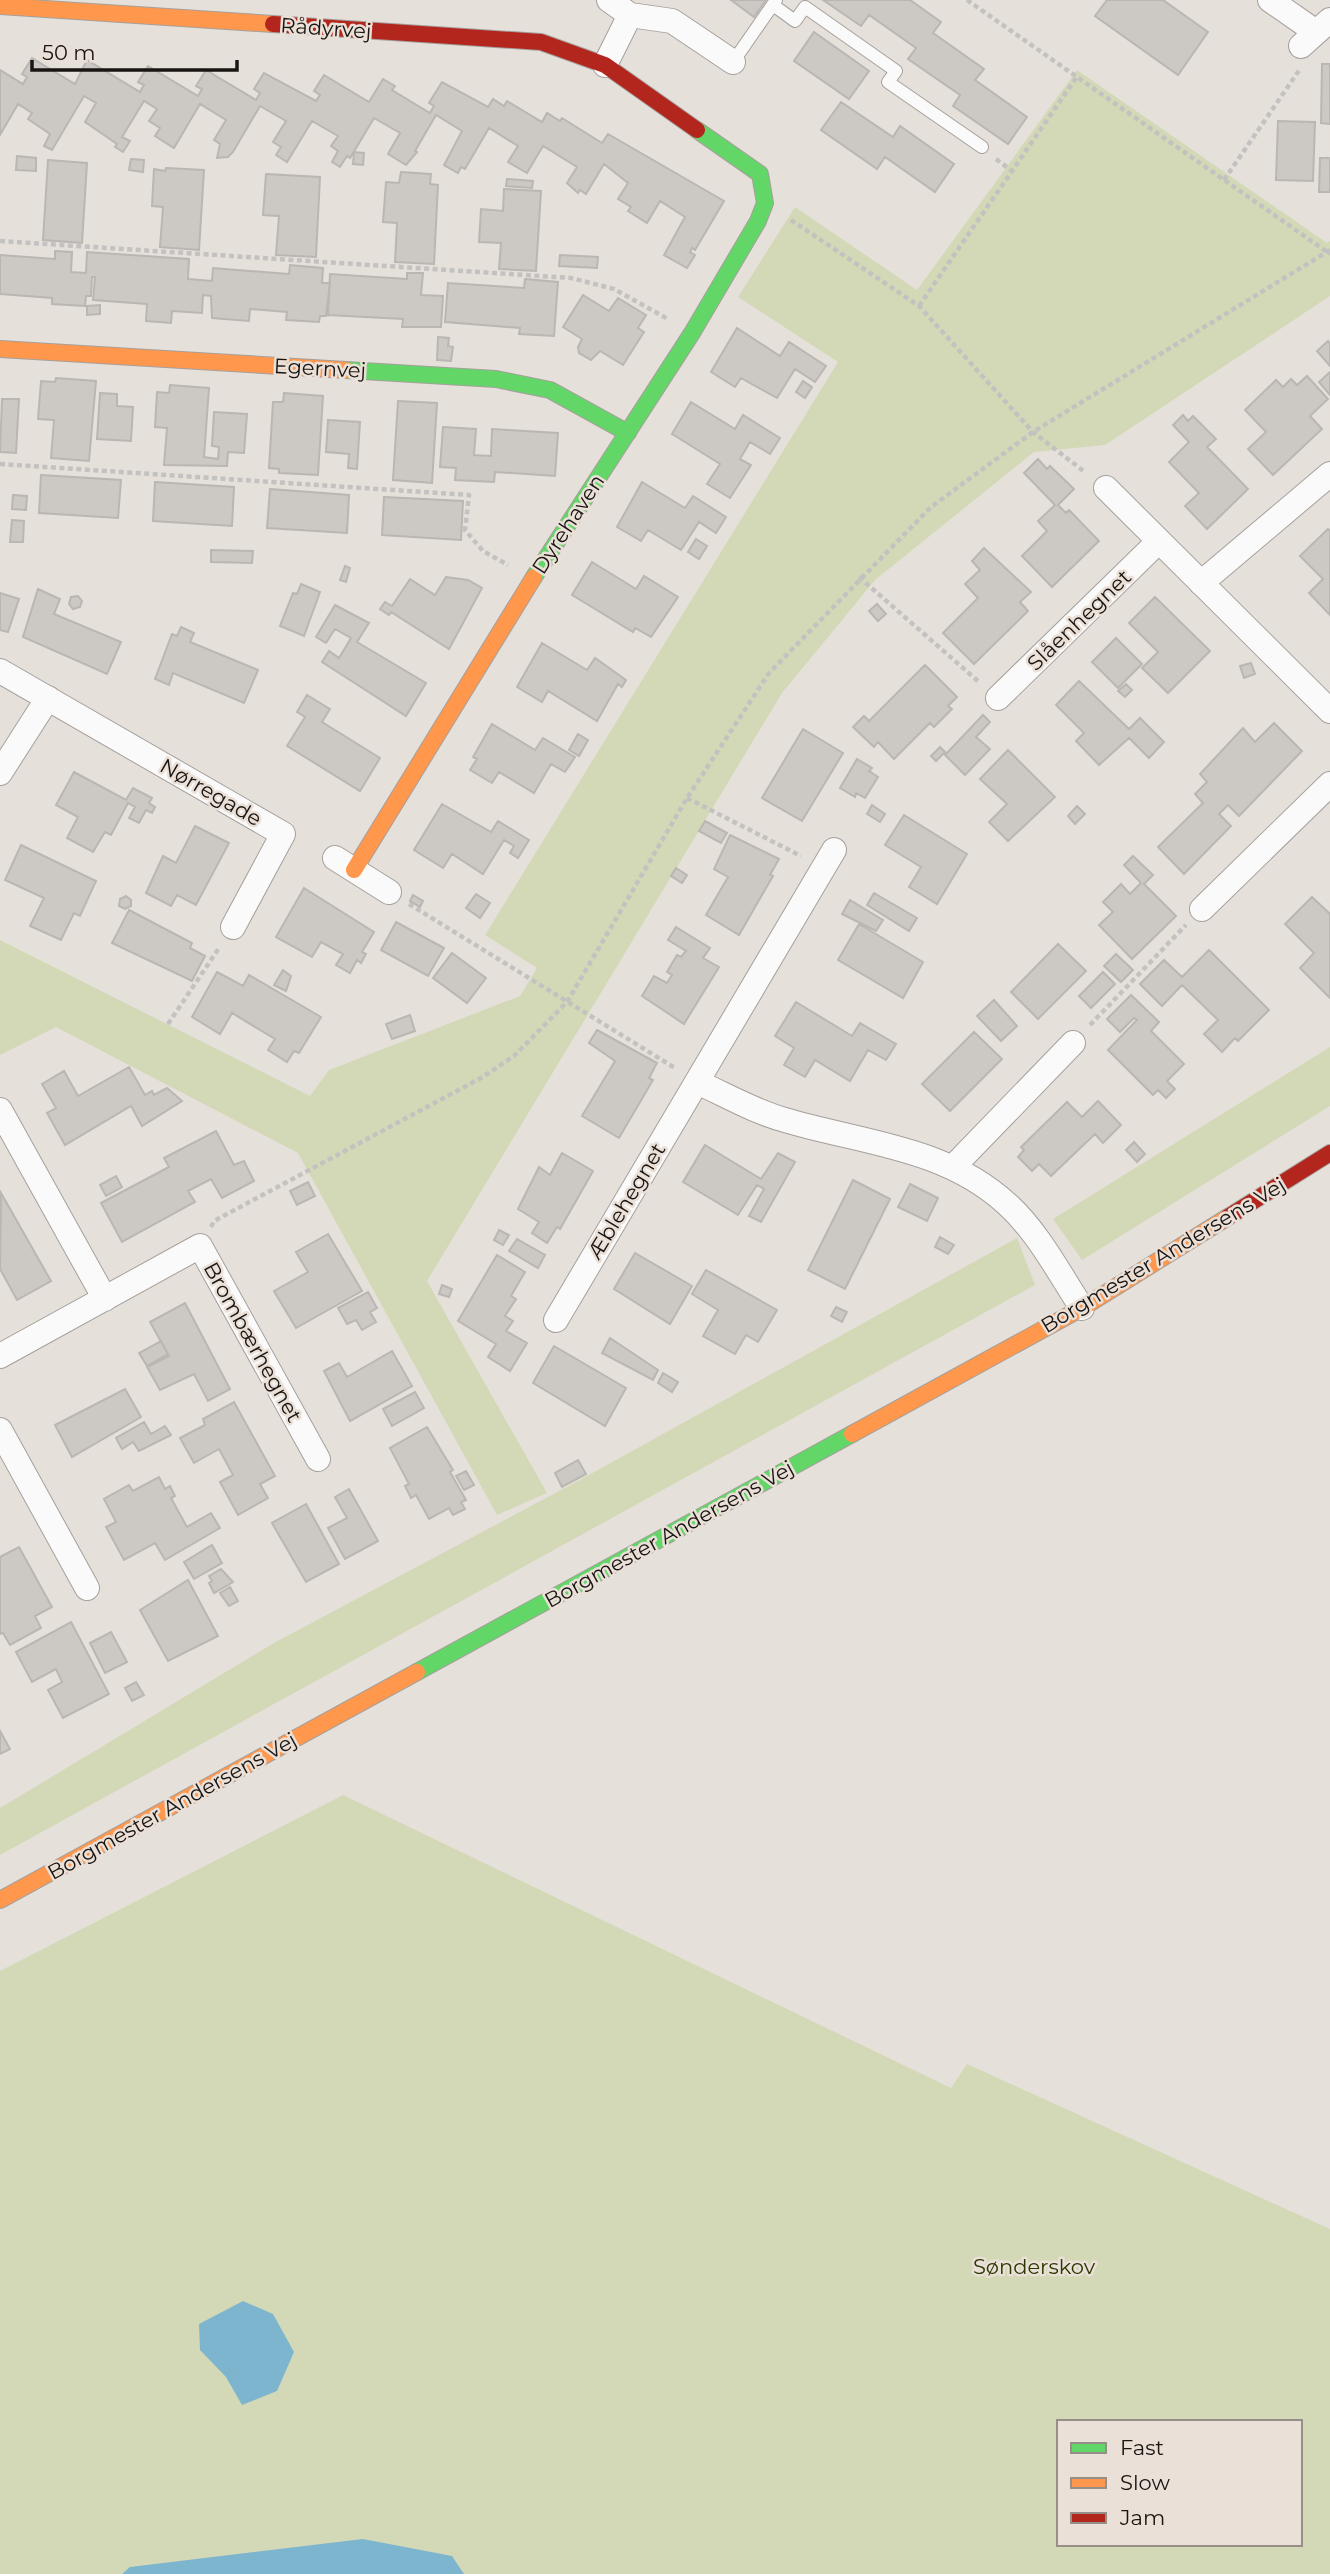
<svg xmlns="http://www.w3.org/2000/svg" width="1330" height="2574" font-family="Montserrat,sans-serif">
  <rect width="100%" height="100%" fill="#e6e0db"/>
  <path fill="#d3d9b6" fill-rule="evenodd" d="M1077,70L1327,243L1330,241V296L1105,445L1034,452L875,580L782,693L427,1281L547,1493L497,1515L298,1153L56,1027L0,1055V940L310,1096L329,1070L520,996L537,968L485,935L838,362L738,297L795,207L917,290Z
    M1330,1047V1106L1082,1260L1053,1219Z
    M1017,1238L1035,1285L0,1855V1808L274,1643L578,1481Z
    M343,1795L951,2088L967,2064L1330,2229V2574H0V1971ZM1059,2422H1300V2544H1059Z"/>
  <path fill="#7db5cf" d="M243,2301L273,2314L294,2352L277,2391L242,2405L226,2377L200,2350L199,2324Z
    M363,2539L452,2556L464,2574H122L130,2567Z"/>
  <path fill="#ccc8c4" stroke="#bab6b2" stroke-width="2" d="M731,0H766L754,17Z
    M823,0H910L941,22L933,33L984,69L975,80L1027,117L1008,144L953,106L960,95L908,59L916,48L869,15L861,26Z
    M1107,0H1163L1208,32L1178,75L1095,16Z
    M814,32L869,71L849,99L794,61Z
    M32,58L75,84L87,60L140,92L144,85L138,82L148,66L198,96L202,89L196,86L206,70L256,100L260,93L254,89L264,73L316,101L320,95L314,91L324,75L369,102L383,79L395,86L392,90L430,113L434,106L429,103L442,82L488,107L493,99L504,106L507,101L542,122L547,113L560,121L562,118L602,143L608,134L724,201L695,250L692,248L690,252L695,255L687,268L664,255L685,217L660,201L647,223L628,211L631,207L618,199L628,183L604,164L586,194L580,190L578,193L567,183L577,167L543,146L527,173L508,162L518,146L489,128L465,169L461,167L458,173L444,165L462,131L436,115L415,151L417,152L406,165L388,154L400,133L374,118L350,158L347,156L340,167L332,162L338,151L331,146L338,136L312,121L287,162L276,155L281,147L273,142L286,121L260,106L233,152L228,157L217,158L220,144L214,140L226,120L200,104L174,148L155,136L160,128L149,121L157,109L144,101L122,137L130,141L123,152L115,147L117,144L85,122L96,103L84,96L52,150L44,146L50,134L28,119L32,113L18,104L0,135V70L23,84L27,77L22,74Z
    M1322,64H1330V124L1321,123Z
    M841,102L893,137L900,126L954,164L935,192L885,157L877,169L821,130Z
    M1278,121L1315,122L1313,181L1276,180Z
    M354,152L364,153L363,165L353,164Z
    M17,156L36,158V171L16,170Z
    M1320,158H1330V192H1319Z
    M131,159L144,160L143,172L129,170Z
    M48,160L87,163L82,243L43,240Z
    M166,168L204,170L199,250L160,247L163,207L152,206L154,169L165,171Z
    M401,172L431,174L430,184L438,185L434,264L395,262L397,223L383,222L386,182L399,183Z
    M266,174L320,177L316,257L276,255L279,216L263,215Z
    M507,179L533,181L532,188L506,186Z
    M504,189L541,191L536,271L499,269L501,243L479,242L481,209L503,211Z
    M55,251L72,252L71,272L86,273L87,252L189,259L188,279L212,281L213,268L289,274L290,265L323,268L322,283H330L326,316H320L319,322L286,320L287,312L250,309L249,321L212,318L211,296L203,295L202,313L172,311L171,323L146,321L147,304L93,300L95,277H92L91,296H86L85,306L52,304V298L0,294V255L55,259Z
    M560,255L598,257L597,268L559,266Z
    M407,273H423L421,295L443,296L441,327H402L403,319L328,315L330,274L407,279Z
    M525,279L558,282L554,336L519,334L520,328L445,322L448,283L524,288Z
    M583,295L609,311L618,298L646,315L638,328L644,332L623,365L600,351L591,360L579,353L578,347L582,339L563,327Z
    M100,305V314L87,315V306Z
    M737,328L780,356L789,342L826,366L815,382L795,369L777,398L741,378L735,387L711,372Z
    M438,337L449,338L448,346L453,347L451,361L437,360Z
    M1328,341L1330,344V366L1317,351Z
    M1330,372V395L1319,382Z
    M1307,376L1328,399L1310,416L1322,429L1273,475L1248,449L1266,432L1245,410L1276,380L1283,387L1291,379L1297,385Z
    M56,378L96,381L89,461L51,458L54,420L38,419L41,381L55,382Z
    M803,381L812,387L805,398L796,392Z
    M170,385L209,388L204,457L218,459L219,447L212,446L214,412L247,414L244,453L228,452L227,466L164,465L167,428L155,427L157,392L169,393Z
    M100,393L117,394V406L133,407L131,441L97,439Z
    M284,393L323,396L318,475L279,473V469L269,468L273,402H283Z
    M2,399H19L16,453L0,452Z
    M398,401L437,403L432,483L393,480Z
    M691,402L735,429L743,415L780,438L770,454L750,442L740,459L751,465L730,498L707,484L720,464L672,434Z
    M1183,415L1188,421L1193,416L1216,439L1207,447L1248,489L1207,529L1185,506L1199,493L1169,462L1189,442L1173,425Z
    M328,420L360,422L357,469L348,468L349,454L326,452Z
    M443,427L476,429L474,455L491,456L492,429L558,433L555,476L495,472L494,482L455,480L456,468L440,467Z
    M1038,459L1047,469L1050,466L1074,489L1058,505L1066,513L1069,510L1099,541L1052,587L1022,556L1047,531L1038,521L1055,505L1024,473Z
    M41,475L121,480L118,518L39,513Z
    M155,482L234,487L232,526L153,521Z
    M642,482L685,508L693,496L726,517L716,533L699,522L681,550L648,530L641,541L617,527Z
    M270,489L349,495L347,533L267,528Z
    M13,495L27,496L26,510L12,509Z
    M384,497L463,501L461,540L382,535Z
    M12,520L24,521L23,542H10Z
    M1328,529L1330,531V615L1309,593L1323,579L1300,556Z
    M696,539L707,546L699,559L688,552Z
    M984,548L1031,592L1020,602L1028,611L974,664L943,633L978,598L965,584L980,570L972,561Z
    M211,550L253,551L252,563L211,562Z
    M592,562L636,589L644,576L678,597L651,637L635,628L633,632L572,595Z
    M345,566L350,568L346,582L340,580Z
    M446,577L468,580L482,588L449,649L391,612L389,615L380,609L385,602L392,606L410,579L435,595Z
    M301,584L320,592L304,636L280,626L293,593L297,594Z
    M38,589L60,599L54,614L121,642L107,674L23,637Z
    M0,593L19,599L8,632L0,630Z
    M78,596L82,601L80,607L73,609L69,604L71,597Z
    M1155,597L1210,651L1168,693L1142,668L1158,652L1129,623Z
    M877,604L886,614L878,621L869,611Z
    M335,605L369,623L357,642L426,683L406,716L322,662L329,651L339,658L351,638L335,629L326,643L316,637Z
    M181,627L194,633L190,642L258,670L244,703L173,673L169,685L155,679L172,634L177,636Z
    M1116,638L1142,664L1118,688L1092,662Z
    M542,643L587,670L595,658L626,680L622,687L618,684L597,721L548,691L542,702L517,687Z
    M1251,663L1255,674L1244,678L1240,666Z
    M925,665L957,697L948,706L952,709L934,727L930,723L894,759L878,742L874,747L853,727L864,716L869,721Z
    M1079,681L1129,729L1140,718L1164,742L1149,758L1129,738L1099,765L1076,741L1084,733L1056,705Z
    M1126,684L1132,690L1125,697L1118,691Z
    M307,695L330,709L322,722L380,758L360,791L287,746L305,717L297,712Z
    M983,715L990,722L976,737L990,749L965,775L945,755Z
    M1274,723L1302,751L1239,816L1228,805L1219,814L1231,826L1184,874L1158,847L1203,803L1195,794L1207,782L1200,774L1243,728L1255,742Z
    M492,724L535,750L543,738L575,757L565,772L551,764L534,793L499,772L492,783L470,770L477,759L473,757Z
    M803,729L843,753L802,821L762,798Z
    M578,734L588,740L579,756L569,750Z
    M940,747L945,752L936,761L931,756Z
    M1008,750L1055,797L1008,841L989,822L1007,804L980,779Z
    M857,759L872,768L869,771L878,777L865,798L856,793L855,797L840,788Z
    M74,772L126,800L133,788L152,798L149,803L155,807L152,813L146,810L139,823L129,818L135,807L128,803L111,835L105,832L93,852L67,838L78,817L56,805Z
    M442,804L491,832L498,821L529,840L518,858L510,853L514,846L504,840L483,874L452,854L443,868L414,850Z
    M872,805L885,814L880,822L867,814Z
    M1077,806L1085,814L1075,824L1068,816Z
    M904,815L967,854L937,904L909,887L921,867L885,845Z
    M705,821L727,833L721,843L699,831Z
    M195,826L229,843L196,905L177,895L171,906L146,893L163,856L176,863Z
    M730,835L779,859L770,875L773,876L739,935L706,915L728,877L714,869Z
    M21,845L96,881L80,916L74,913L61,940L30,926L44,898L5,880Z
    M1133,856L1153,875L1144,884L1176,916L1132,959L1099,925L1113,912L1103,902L1121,884L1130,894L1141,883L1124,865Z
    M676,868L687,875L682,883L671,876Z
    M304,888L374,932L362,952L366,954L361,963L357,960L350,973L336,965L343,954L321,942L312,957L276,937Z
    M874,893L917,918L909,931L867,905Z
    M476,894L490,903L480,918L466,908Z
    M413,895L423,901L420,907L410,901Z
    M126,896L131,900V906L125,909L119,906L120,899Z
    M1312,897L1330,914V998L1300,968L1314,953L1285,924Z
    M850,900L883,920L876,931L842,914Z
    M129,910L192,943L190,948L205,956L192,981L112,943Z
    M396,922L444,948L428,976L381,950Z
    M859,924L923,962L903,998L838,960Z
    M676,927L710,948L703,958L719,967L684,1024L642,996L654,976L667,983L672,975L667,972L677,955L681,957L686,951L668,940Z
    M1058,944L1086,971L1038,1019L1011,992Z
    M1209,950L1269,1010L1238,1041L1235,1038L1222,1052L1204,1034L1218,1020L1182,985L1162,1006L1140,984L1164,960L1182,977Z
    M452,953L486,978L467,1003L433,978Z
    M1116,954L1133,970L1121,982L1104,966Z
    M283,970L291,976L286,991L274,985Z
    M217,972L243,986L249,975L321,1017L299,1053L294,1051L287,1062L268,1050L275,1039L232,1013L220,1034L192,1017Z
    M1103,972L1115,984L1091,1008L1079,996Z
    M1131,995L1159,1022L1151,1031L1184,1064L1167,1081L1175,1089L1166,1098L1158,1090L1153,1095L1108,1050L1137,1020L1134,1018L1120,1032L1107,1019Z
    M994,1000L1017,1026L1001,1041L977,1016Z
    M796,1002L852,1036L860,1023L896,1044L886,1060L868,1050L850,1081L815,1060L805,1077L784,1065L794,1048L775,1036Z
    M410,1015L415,1031L392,1039L386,1024Z
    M597,1030L657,1063L649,1078L653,1080L619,1138L582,1116L615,1061L589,1043Z
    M974,1032L1002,1059L950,1111L922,1084Z
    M129,1067L145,1095L152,1091L154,1095L167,1088L182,1101L142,1126L131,1106L65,1145L47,1113L56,1108L42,1084L64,1071L78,1096Z
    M1098,1101L1121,1125L1103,1143L1095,1134L1051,1176L1039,1164L1032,1171L1018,1157L1024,1150L1021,1147L1067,1102L1082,1117Z
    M216,1131L234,1165L244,1161L254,1181L222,1198L211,1179L188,1191L195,1202L122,1242L101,1203L169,1167L164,1158Z
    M1134,1142L1145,1154L1137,1162L1126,1150Z
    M705,1145L761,1179L778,1153L795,1162L761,1222L749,1216L764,1189L757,1185L738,1215L683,1182Z
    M562,1153L593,1171L560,1229L557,1227L547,1243L532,1233L539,1222L518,1209L539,1167L550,1175Z
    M116,1176L122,1187L106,1196L100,1185Z
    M853,1180L890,1199L845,1289L808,1270Z
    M308,1182L315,1196L297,1205L290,1191Z
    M910,1184L938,1198L927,1221L898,1207Z
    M1,1193L51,1281L17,1300L0,1269Z
    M499,1230L509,1235L503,1245L494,1240Z
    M328,1234L362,1291L296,1328L274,1291L308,1272L296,1252Z
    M940,1237L954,1245L948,1254L935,1247Z
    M517,1239L545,1255L538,1268L509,1251Z
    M635,1253L692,1286L670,1324L614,1289Z
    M497,1255L525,1272L511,1296L516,1299L505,1316L513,1321L506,1331L527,1343L510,1371L488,1357L496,1344L458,1321Z
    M706,1270L777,1310L758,1342L746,1335L735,1354L703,1336L718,1310L692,1294Z
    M442,1285L452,1289L449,1297L439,1294Z
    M368,1292L377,1308L370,1312L376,1322L362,1330L356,1320L347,1324L338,1308Z
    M185,1303L230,1389L208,1401L194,1374L160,1390L147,1367L169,1356L150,1322Z
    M836,1307L847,1312L842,1322L831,1316Z
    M610,1338L658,1370L653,1380L602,1353Z
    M161,1341L168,1354L147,1366L139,1353Z
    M554,1346L626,1388L605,1426L533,1383Z
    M392,1351L412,1386L350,1421L324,1371L339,1363L347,1377Z
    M663,1373L678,1382L672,1392L658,1383Z
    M125,1389L141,1417L72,1457L55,1425Z
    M415,1392L424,1408L392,1426L383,1409Z
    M234,1402L275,1476L260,1484L268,1498L238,1515L220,1482L233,1475L219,1449L194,1463L180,1438L205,1425L203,1419Z
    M144,1422L151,1434L165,1426L171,1435L139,1451L133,1442L122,1449L116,1438Z
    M427,1427L453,1470L450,1472L466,1500L461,1502L465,1509L453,1515L449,1508L429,1519L416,1495L411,1498L405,1486L409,1484L390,1448Z
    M578,1460L586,1474L562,1487L555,1473Z
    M466,1471L474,1485L464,1490L456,1476Z
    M159,1477L165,1489L170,1486L175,1496L171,1498L187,1527L211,1513L220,1528L165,1560L155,1543L124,1560L106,1527L116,1522L104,1499L129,1485L133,1491Z
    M349,1489L378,1541L345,1559L328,1528L347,1518L335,1497Z
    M306,1504L339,1564L306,1582L272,1523Z
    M212,1545L222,1563L194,1579L184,1562Z
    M19,1547L52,1607L35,1616L41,1628L10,1645L3,1633L0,1634V1557Z
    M221,1569L233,1582L214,1593L209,1583L212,1581L209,1576Z
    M188,1580L218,1636L168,1661L140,1610Z
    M230,1587L238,1601L229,1606L220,1593Z
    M71,1622L109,1694L63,1718L48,1690L62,1682L56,1669L32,1682L16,1652Z
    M111,1632L127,1662L105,1673L90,1643Z
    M136,1682L144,1695L132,1701L125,1688Z
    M0,1731L10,1749L0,1754Z"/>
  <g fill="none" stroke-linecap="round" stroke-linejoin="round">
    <defs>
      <path id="lane" d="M773,5L795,21L805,7L896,71L888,82L982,147
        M733,62L776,0"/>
      <path id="street" d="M609,0L630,15L672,21L733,62
        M1270,0L1316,32
        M1301,46L1330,20
        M605,65L630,15
        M1106,488L1330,711
        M1201,583L1330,474
        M0,671L283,834L233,927
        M998,698L1159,541
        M0,773L48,698
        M335,858L389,892
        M1202,909L1330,784
        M697,1082C726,1095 755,1112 785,1120C862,1143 945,1147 1007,1204C1038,1232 1059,1273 1082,1308
        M0,1110L105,1299
        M954,1166L1073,1043
        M556,1320L834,850
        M0,1356L200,1246L318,1459
        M0,1430L87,1588"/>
      <path id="fast" d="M346,370L496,379L550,390L628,433
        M534,577L692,333L758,221L765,203L760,174L697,130
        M417,1672L852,1434"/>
      <path id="slow" d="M0,6L273,24
        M0,349L346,370
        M354,870L534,577
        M852,1434L1082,1308L1228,1217
        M0,1900L417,1672"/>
      <path id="jam" d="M273,24L541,42L605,65L697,130
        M1228,1217L1330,1153"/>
    </defs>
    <use href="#lane" stroke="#a5a09c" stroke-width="14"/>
    <use href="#street" stroke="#a5a09c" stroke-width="26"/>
    <use href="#fast" stroke="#a5a09c" stroke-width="18"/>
    <use href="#slow" stroke="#a5a09c" stroke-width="18"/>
    <use href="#jam" stroke="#a5a09c" stroke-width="18"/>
    <path stroke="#c3c2c0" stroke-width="4.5" stroke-dasharray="5 3.5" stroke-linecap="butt" d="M967,0L1330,254
      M996,159L1012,171
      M1224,180L1300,69
      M791,220L919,306L1033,432L1086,473
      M0,241L571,278L614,289L668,319
      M919,306L1076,78
      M0,464L469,495L465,530L483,551L508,565
      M859,577L979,682
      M687,798L801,856
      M409,904L675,1068
      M168,1024L219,948
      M1090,1025L1186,925
      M211,1227L214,1221L481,1078L514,1056L567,1002L687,798L769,673L931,507L1033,432L1330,250"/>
    <use href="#lane" stroke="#fbfafa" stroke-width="12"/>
    <use href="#street" stroke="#fbfafa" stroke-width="24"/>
    <use href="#fast" stroke="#63d668" stroke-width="16"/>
    <use href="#slow" stroke="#ff974d" stroke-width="16"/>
    <use href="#jam" stroke="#b3261e" stroke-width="16"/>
  </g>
  <g text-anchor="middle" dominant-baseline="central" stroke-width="5" stroke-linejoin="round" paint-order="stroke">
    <g font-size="21" fill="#181512" stroke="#eae0d7">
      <text transform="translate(326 28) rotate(4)">Rådyrvej</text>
      <text transform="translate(320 368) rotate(3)">Egernvej</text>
      <text transform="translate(568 524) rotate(-57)">Dyrehaven</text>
      <text transform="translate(1079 620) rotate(-44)">Slåenhegnet</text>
      <text transform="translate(211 792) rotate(30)">Nørregade</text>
      <text transform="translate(626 1201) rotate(-59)">Æblehegnet</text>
      <text transform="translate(1163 1255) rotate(-31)">Borgmester Andersens Vej</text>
      <text transform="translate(253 1342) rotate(61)">Brombærhegnet</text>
      <text transform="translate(669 1534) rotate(-29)">Borgmester Andersens Vej</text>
      <text transform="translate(172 1806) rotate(-29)">Borgmester Andersens Vej</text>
    </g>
    <g font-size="21" fill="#2d3800" stroke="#eae0d7">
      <text x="1034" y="2266">Sønderskov</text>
    </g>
  </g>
  <rect x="1057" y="2420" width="245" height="126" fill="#eae0d7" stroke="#968f88" stroke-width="2"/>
  <rect x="1071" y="2443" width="35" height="10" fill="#63d668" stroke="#968f88" stroke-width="2"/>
  <text x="1120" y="2455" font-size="21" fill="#181512">Fast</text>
  <rect x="1071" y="2478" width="35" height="10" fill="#ff974d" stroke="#968f88" stroke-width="2"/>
  <text x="1120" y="2490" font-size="21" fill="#181512">Slow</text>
  <rect x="1071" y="2513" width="35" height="10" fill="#b3261e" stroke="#968f88" stroke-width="2"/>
  <text x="1120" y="2525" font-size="21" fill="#181512">Jam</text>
  <path d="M32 60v10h205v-10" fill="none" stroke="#181512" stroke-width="3.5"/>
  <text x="42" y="60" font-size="21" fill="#181512" stroke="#eae0d7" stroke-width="5" paint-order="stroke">50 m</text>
</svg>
